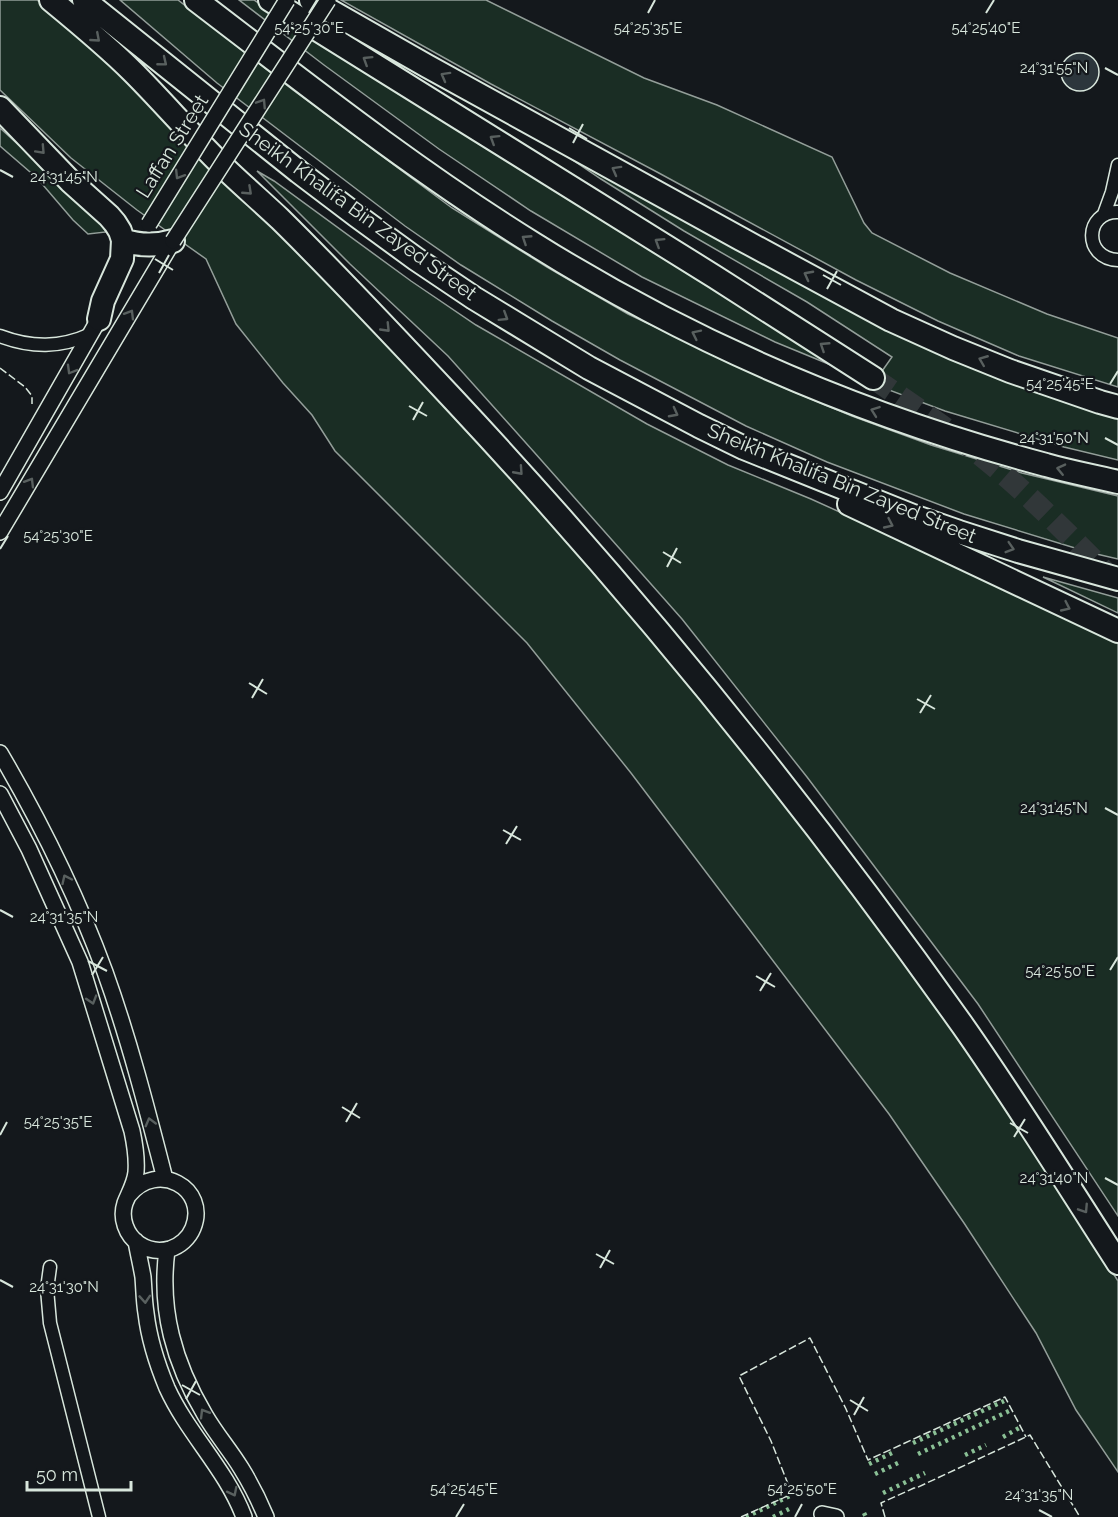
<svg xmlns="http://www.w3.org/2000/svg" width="1118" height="1517" font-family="Raleway,sans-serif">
  <rect width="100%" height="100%" fill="#14181c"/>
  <path fill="#1a2d24" stroke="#939e99" stroke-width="1.5" d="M0,0H37L80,34L182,129L519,484L735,736L868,911L997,1090L1118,1281V1472L1076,1410L1036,1333L964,1223L889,1114L631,773L527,643L335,451L312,415L283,383L236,324L206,259L137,210L71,158L0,90Z
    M120,0H178L293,90L452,208L547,267L628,314L780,386L852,416L931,445L1022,473L1118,496V559L1088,552L964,514L827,462L746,426L620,360L552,321L461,265L405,226L217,83Z
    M239,0H254L865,379L775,342L642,277L531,211L439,149L324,65Z
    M341,0H486L644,78L717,105L832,157L864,223L872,233L950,273L1047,314L1118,338V387L1019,356L938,321L856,280L657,172L491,84Z
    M0,128L33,158L101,224L106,232L88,234L73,220L37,178L0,146Z
    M549,144L1118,416V460L1064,447L945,411L873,384L892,357L807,302L684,231L601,179Z
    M257,171L274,181L411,281L476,325L647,424L728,465L811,499L1118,638V1216L978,1004L807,777L682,619L534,452L448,356L350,264Z
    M1043,577L1118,598V613Z"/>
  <path fill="#2c363c" stroke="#d8e6dc" stroke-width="1.5" d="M1061 72a19 19 0 1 1 38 0a19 19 0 1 1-38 0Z"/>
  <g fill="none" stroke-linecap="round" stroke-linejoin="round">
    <path stroke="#313739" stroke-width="22" stroke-dasharray="22 11" stroke-linecap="butt" d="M873,378C908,402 944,426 978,453C1027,492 1071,537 1115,582"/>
    <defs>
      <path id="minor" d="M1118,212C1084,211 1083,259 1118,260
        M1104,214L1112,192L1118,165
        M0,336C32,348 60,348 91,334
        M50,1267L47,1289L50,1323L99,1517"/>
      <path id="tertiary" d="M0,492L103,312
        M0,532L173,241
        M0,753C41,823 77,896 105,972C129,1039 147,1109 165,1179
        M0,794L29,849L80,962L132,1131C135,1145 137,1159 136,1172C135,1183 129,1193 125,1203C120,1218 126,1235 139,1244C148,1250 159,1252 170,1249C180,1246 189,1238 193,1228C209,1188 157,1160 129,1195
        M136,1241C138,1253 141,1265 143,1277C144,1289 144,1301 146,1313C149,1339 157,1364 167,1388C188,1434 226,1469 244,1517
        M167,1250C159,1310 174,1363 205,1415C216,1434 230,1450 241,1468C251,1484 259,1500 266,1517
        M823,1517L822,1514L836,1517"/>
      <path id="motorway" d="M51,0C79,23 107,46 133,72C166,105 196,141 231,174C247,189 264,204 280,219C339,277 396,338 453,399C637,596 807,806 963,1026C1017,1103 1067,1184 1118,1263
        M84,0L299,172L357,216L416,259L474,298L589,368L699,426L744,448L913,516L959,532L1018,551L1118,579
        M196,0C306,84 416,171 534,244C692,343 866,417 1046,465C1070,472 1094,476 1118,482
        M270,0L715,277L873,378
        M311,0L427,66L741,239L891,320L953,348L1010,371L1100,402L1118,407
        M0,108L70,181L109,216L115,223L120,231L123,240L122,259L103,301L99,319
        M123,240C140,246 156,246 173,241
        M849,504L1118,631"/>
    </defs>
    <use href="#minor" stroke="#d8e6dc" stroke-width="15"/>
    <use href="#tertiary" stroke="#d8e6dc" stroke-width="18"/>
    <use href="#motorway" stroke="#d8e6dc" stroke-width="26"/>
    <use href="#minor" stroke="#14181c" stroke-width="12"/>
    <use href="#tertiary" stroke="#14181c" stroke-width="15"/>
    <use href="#motorway" stroke="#14181c" stroke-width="22"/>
    <defs>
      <path id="tertiary-bridge" d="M149,224L287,0
        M173,241L328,0"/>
    </defs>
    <use href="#tertiary-bridge" stroke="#d8e6dc" stroke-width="18" stroke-linecap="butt"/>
    <use href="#tertiary-bridge" stroke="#14181c" stroke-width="15"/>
    <path stroke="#8ac095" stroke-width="4.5" stroke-dasharray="3 4.5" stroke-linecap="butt" d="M1003,1437L1019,1428
      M913,1443L1004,1401
      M918,1454L1009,1411
      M965,1455L986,1445
      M869,1464L894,1452
      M875,1474L900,1462
      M883,1493L925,1473
      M864,1513L866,1517
      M746,1517L792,1495
      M773,1517L789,1509"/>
    <path stroke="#d8e6dc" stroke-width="1.5" stroke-dasharray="8 3" stroke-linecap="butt" d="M0,368L25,387L32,396V404
      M741,1517L792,1494L771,1441L739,1376L810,1338L846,1409L868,1460L1005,1397L1026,1437
      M885,1517L881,1503L914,1488H916L1030,1435L1080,1517"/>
  </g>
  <defs><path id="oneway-chevron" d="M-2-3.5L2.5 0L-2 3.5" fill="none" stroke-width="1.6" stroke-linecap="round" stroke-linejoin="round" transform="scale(1.5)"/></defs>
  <g stroke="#59605f">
    <use href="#oneway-chevron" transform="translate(96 38) rotate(41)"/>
    <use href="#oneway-chevron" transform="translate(367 60) rotate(-148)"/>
    <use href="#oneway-chevron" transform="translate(163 62) rotate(39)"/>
    <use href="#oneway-chevron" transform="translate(445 76) rotate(-151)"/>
    <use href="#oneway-chevron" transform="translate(262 103) rotate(-57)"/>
    <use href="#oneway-chevron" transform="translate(494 139) rotate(-148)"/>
    <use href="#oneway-chevron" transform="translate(41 150) rotate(47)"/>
    <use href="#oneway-chevron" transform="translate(616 170) rotate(-151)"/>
    <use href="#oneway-chevron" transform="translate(179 175) rotate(122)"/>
    <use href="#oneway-chevron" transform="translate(248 191) rotate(43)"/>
    <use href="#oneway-chevron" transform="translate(526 239) rotate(-147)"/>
    <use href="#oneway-chevron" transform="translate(659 242) rotate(-148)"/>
    <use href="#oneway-chevron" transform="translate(808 275) rotate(-152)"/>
    <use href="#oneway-chevron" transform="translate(130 314) rotate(-59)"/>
    <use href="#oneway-chevron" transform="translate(504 317) rotate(32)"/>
    <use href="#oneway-chevron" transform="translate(386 328) rotate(46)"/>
    <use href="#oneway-chevron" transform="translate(696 334) rotate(-154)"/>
    <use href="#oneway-chevron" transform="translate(824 346) rotate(-147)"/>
    <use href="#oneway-chevron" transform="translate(983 360) rotate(-158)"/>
    <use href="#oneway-chevron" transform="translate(71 370) rotate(120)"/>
    <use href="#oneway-chevron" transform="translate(875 411) rotate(-160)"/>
    <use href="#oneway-chevron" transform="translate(674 413) rotate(28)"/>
    <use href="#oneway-chevron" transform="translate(1061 469) rotate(-167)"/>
    <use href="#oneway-chevron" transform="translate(519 471) rotate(48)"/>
    <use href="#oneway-chevron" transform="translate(30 482) rotate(-59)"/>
    <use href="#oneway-chevron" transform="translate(889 524) rotate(25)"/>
    <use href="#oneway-chevron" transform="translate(1010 548) rotate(17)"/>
    <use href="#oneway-chevron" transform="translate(1066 607) rotate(25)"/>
    <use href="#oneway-chevron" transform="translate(66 879) rotate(-115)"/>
    <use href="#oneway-chevron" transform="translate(92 1000) rotate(73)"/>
    <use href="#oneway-chevron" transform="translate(150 1122) rotate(-105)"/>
    <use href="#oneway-chevron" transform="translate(1084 1209) rotate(57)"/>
    <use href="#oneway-chevron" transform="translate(145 1299) rotate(86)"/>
    <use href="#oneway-chevron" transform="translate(204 1413) rotate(-121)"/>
    <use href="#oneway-chevron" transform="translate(233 1492) rotate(63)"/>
  </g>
  <path fill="none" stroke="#d8e6dc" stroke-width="2" d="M309,13L317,0M648,13L655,0M986,13L994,0M1105,68L1118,75M569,128L587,139M573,143L583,124M0,170L13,177M155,259L173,270M159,273L169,255M823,275L841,285M827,289L837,271M1110,384L1118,371M409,406L427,416M413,420L423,402M1105,438L1118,445M0,549L8,536M663,552L681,563M667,567L677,548M249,683L267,694M252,698L263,679M917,699L935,709M920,713L931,695M1105,808L1118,815M503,830L521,840M506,844L517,826M0,910L13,917M88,961L107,971M1110,970L1118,957M92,975L103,957M756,976L775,987M760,991L771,973M342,1107L360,1118M346,1122L357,1103M1010,1123L1028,1133M0,1135L7,1122M1014,1137L1025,1119M1105,1178L1118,1185M596,1254L614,1264M600,1268L610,1250M0,1280L13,1287M182,1385L200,1395M186,1399L196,1381M850,1400L868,1411M854,1415L864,1397M1039,1510L1052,1517M456,1517L464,1504M795,1517L802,1504"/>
  <g text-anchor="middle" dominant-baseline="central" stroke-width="4.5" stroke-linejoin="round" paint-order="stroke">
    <g font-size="20" fill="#d8e6dc" stroke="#14181c">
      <text transform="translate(172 146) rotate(-58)">Laffan Street</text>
      <text transform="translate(358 211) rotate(36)">Sheikh Khalifa Bin Zayed Street</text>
      <text transform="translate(842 483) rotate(22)">Sheikh Khalifa Bin Zayed Street</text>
    </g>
  </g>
  <g font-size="15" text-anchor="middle" fill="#d8e6dc" stroke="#14181c" stroke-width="4.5" stroke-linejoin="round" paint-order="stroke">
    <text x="309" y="33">54°25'30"E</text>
    <text x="648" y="33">54°25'35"E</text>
    <text x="986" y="33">54°25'40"E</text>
    <text x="1054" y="73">24°31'55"N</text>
    <text x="64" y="182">24°31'45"N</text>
    <text x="1060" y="389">54°25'45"E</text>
    <text x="1054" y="443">24°31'50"N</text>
    <text x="58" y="541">54°25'30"E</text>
    <text x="1054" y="813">24°31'45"N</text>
    <text x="64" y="922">24°31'35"N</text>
    <text x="1060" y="976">54°25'50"E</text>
    <text x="58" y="1127">54°25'35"E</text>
    <text x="1054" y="1183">24°31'40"N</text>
    <text x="64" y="1292">24°31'30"N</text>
    <text x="464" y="1494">54°25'45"E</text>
    <text x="802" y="1494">54°25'50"E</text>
    <text x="1039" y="1500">24°31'35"N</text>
  </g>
  <path d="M27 1481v9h104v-9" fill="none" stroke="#d8e6dc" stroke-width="3"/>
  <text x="36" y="1481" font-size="18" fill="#d8e6dc" stroke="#14181c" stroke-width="4.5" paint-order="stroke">50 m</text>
</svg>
